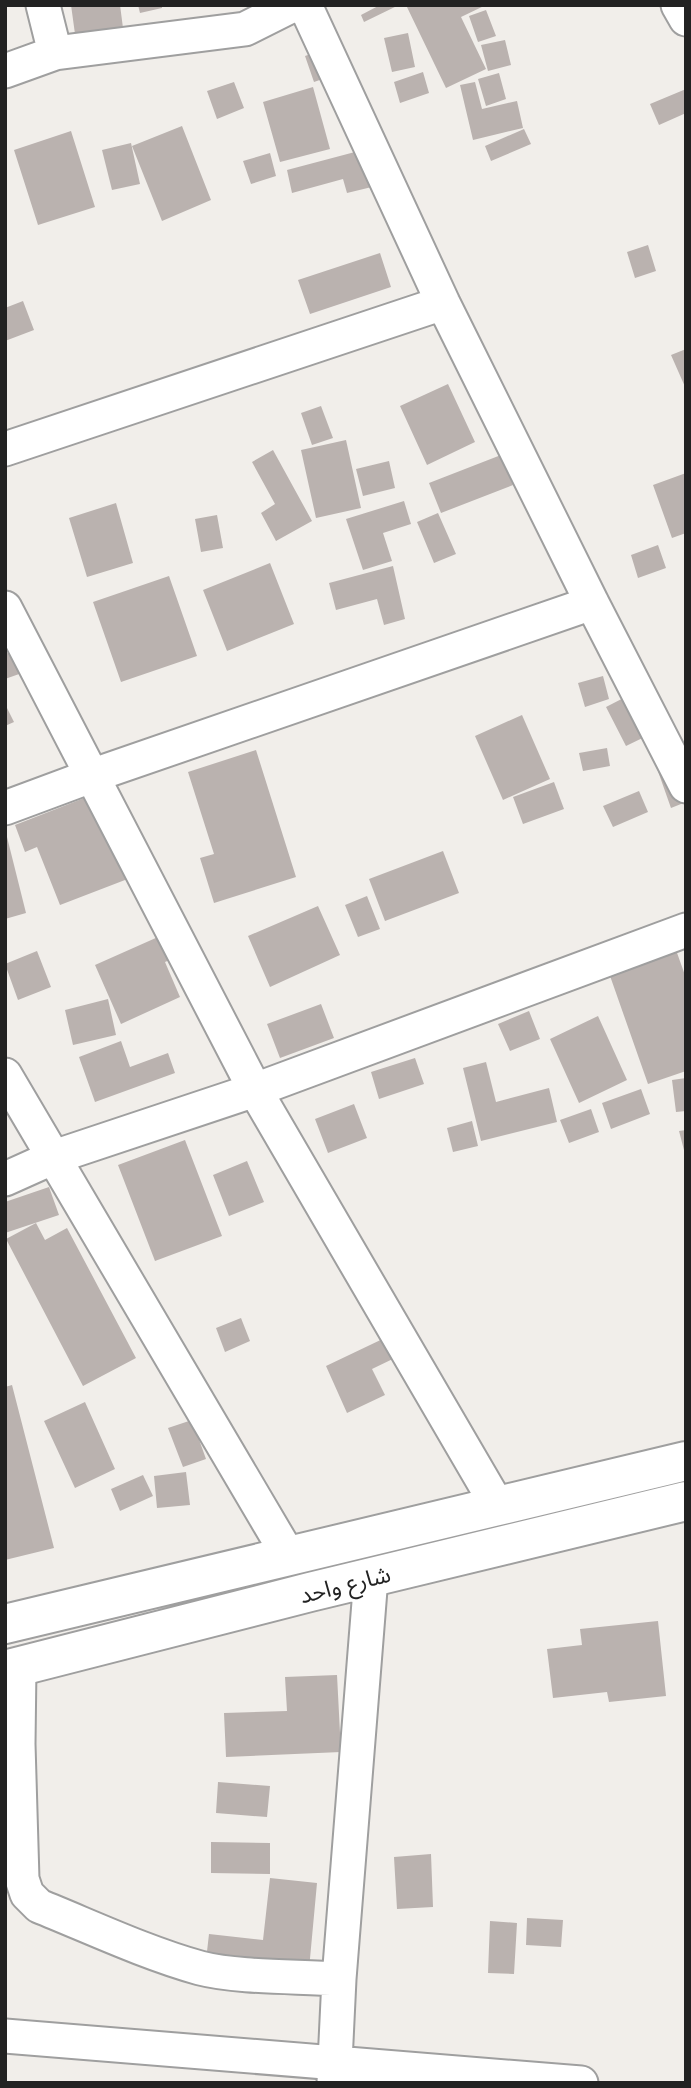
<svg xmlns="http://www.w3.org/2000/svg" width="691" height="2088" font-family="Quicksand,'Noto Sans Arabic',sans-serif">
  <rect width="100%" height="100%" fill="#f1eeea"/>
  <path fill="#bab2af" d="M71,5H120L123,28L75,34Z
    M138,5H162V8L140,13Z
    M380,5H399L364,22L361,15Z
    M406,5H486L461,17L486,69L446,88Z
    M486,10L496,36L478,42L469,16Z
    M408,33L415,67L392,72L384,38Z
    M505,40L511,65L488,71L481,45Z
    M325,49L334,75L314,82L305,56Z
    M423,72L429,93L400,103L394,82Z
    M499,73L506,99L486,106L478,79Z
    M234,82L244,108L217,119L207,91Z
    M475,82L482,109L517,101L523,128L473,140L460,85Z
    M313,87L330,149L280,162L263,102Z
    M686,89V113L659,125L650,104Z
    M182,126L211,200L162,221L132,146Z
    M524,129L531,144L491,161L485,146Z
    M71,131L95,207L38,225L14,150Z
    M131,143L140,184L112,190L102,150Z
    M370,148L380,185L347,193L343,179L292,193L287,170Z
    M270,153L276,176L251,184L243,161Z
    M648,245L656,271L635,278L627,252Z
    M380,253L391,287L310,314L298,280Z
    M23,301L34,330L5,341V308Z
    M686,349V389L671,355Z
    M448,384L475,442L427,465L400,406Z
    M321,406L333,438L312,445L301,413Z
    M346,440L361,508L316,518L301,450Z
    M273,450L312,521L276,541L261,513L275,504L252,462Z
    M501,455L513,485L441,513L429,483Z
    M389,461L395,488L363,496L356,469Z
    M686,473V533L672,538L653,485Z
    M404,501L411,524L383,533L392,561L363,570L346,519Z
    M116,503L133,563L87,577L69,518Z
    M438,513L456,554L434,563L417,522Z
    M217,515L223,548L201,552L195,519Z
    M658,545L666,568L638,578L631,555Z
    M270,563L294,624L227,651L203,590Z
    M393,566L405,619L384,625L377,599L336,610L329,583Z
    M169,576L197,656L121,682L93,602Z
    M31,645L39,667L5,679V654Z
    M603,676L609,699L585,707L578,683Z
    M641,689L661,729L626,746L606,707Z
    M5,704L14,722L5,726Z
    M522,715L550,779L503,800L475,736Z
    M607,748L610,766L583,771L579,753Z
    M256,750L296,877L214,903L200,858L214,854L188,772Z
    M654,760L686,802L671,808Z
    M554,782L564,809L523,824L513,797Z
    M105,790L138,875L60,905L37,847L25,852L15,825Z
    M639,791L648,812L613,827L603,806Z
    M5,837H7L26,913L5,919Z
    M443,851L459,893L385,921L369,879Z
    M367,896L380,929L358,937L345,905Z
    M318,906L340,955L270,987L248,936Z
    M176,929L186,953L165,962L180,997L121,1024L95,965Z
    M676,950L686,978V1071L648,1084L609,973Z
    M37,951L51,987L18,1000L5,964Z
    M108,999L116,1035L73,1045L65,1010Z
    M321,1004L334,1038L280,1058L267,1024Z
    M529,1011L540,1039L510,1051L498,1024Z
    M598,1016L627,1080L579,1103L550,1039Z
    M121,1041L130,1067L168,1053L175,1073L95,1102L79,1057Z
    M415,1058L424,1084L379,1099L371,1072Z
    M486,1062L496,1102L549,1088L557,1122L481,1141L463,1068Z
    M686,1078V1111L676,1112L672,1080Z
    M641,1089L650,1114L611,1129L602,1103Z
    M354,1104L367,1138L328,1153L315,1119Z
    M591,1109L599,1132L569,1143L560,1120Z
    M472,1121L478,1146L453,1152L447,1128Z
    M686,1130V1154H685L679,1131Z
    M185,1140L222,1236L155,1261L118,1165Z
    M247,1161L264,1202L229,1216L213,1175Z
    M49,1187L59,1215L5,1233V1202Z
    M36,1223L45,1240L67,1228L136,1358L83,1386L6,1239Z
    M241,1318L250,1341L225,1352L216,1328Z
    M391,1335L401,1355L372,1369L385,1395L347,1413L326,1366Z
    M12,1385L54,1548L5,1560V1387Z
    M85,1402L115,1469L75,1488L44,1421Z
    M192,1420L206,1459L183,1467L168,1428Z
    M186,1472L190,1505L157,1508L154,1476Z
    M143,1475L153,1496L120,1511L111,1489Z
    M658,1621L666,1696L609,1702L607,1692L553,1698L547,1649L582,1645L580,1629Z
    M337,1675L341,1752L226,1757L224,1713L287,1711L285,1677Z
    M218,1782L270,1786L267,1817L216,1813Z
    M211,1842L270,1843V1874L211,1873Z
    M431,1854L433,1907L397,1909L394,1857Z
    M270,1878L317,1883L308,1980L205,1969L209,1934L263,1940Z
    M527,1918L563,1920L561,1947L526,1945Z
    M490,1921L517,1923L514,1974L488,1973Z"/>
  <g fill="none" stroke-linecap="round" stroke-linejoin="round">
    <defs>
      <path id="minor" d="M43,5L55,53
        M305,5L443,303L592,603L686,786
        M678,5L686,19
        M5,71L55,53L245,29L293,5
        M5,449L443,303
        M5,608L255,1090L497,1505
        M5,808L91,776L592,603
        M5,1075L288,1555
        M5,1179L54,1157L255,1090L686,930
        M19,1667L18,1744L22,1879L27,1894L39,1906C91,1927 146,1953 200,1968C239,1978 297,1976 339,1979
        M5,2036L581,2083
        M334,2083L339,1979L371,1577"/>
      <path id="tertiary" d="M5,1624L686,1461
        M5,1670L310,1592L686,1501"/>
    </defs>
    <use href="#minor" stroke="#9f9f9f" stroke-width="37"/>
    <use href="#tertiary" stroke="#9f9f9f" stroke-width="42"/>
    <use href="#minor" stroke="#fff" stroke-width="33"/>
    <use href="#tertiary" stroke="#fff" stroke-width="38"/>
  </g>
  <g text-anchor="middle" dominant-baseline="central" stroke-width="6" stroke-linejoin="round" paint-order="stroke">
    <g font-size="23" fill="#222" stroke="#fff">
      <text transform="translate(345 1584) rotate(-14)">شارع واحد</text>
    </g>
  </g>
  <rect width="691" height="2088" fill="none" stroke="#222222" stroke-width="14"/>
</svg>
